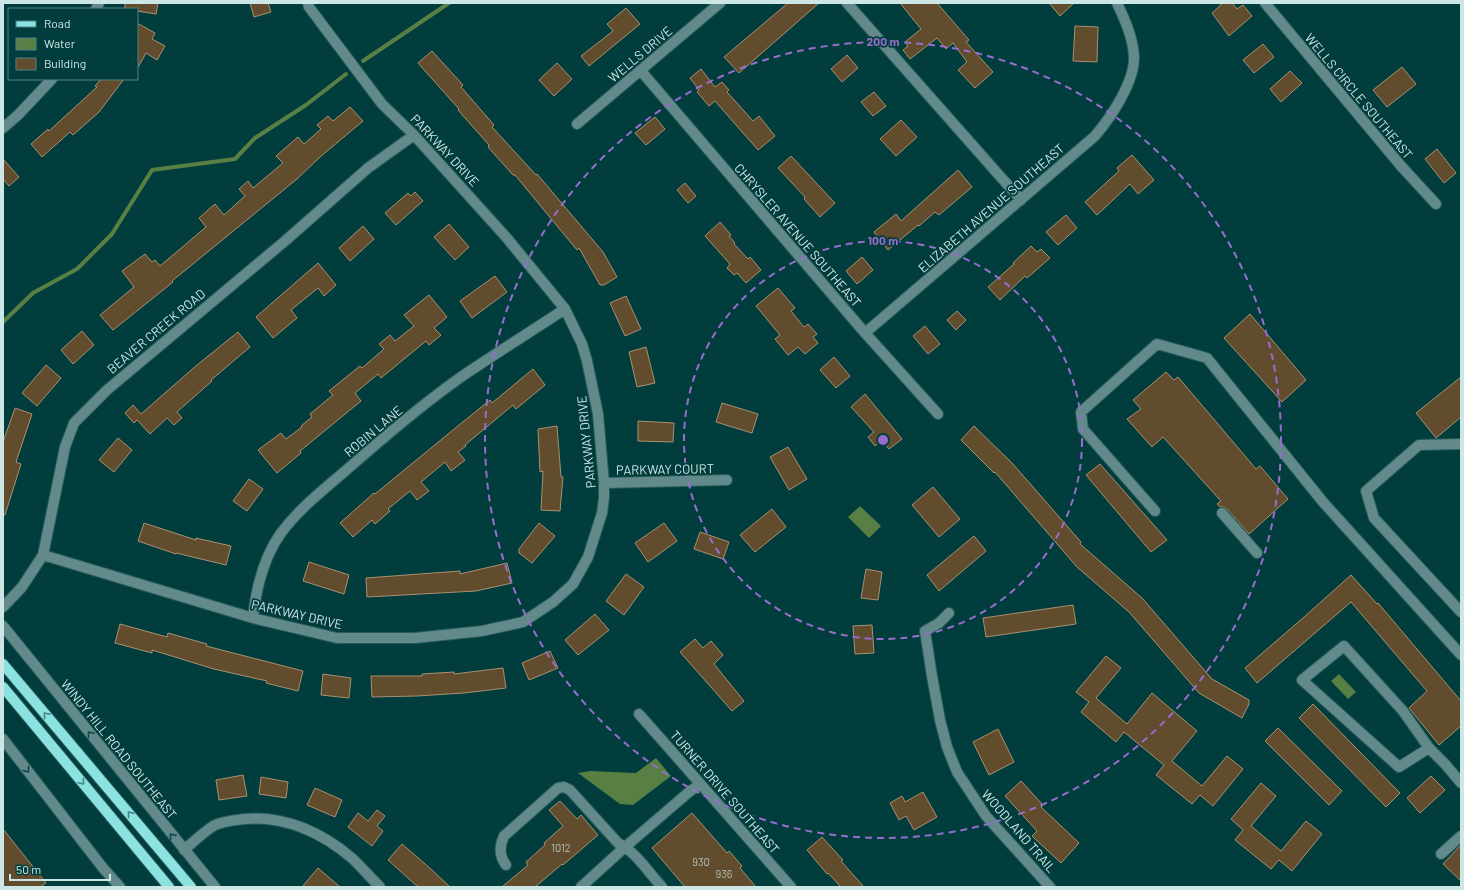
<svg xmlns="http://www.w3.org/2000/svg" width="1464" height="890" font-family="Barlow,sans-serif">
  <rect width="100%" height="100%" fill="#023d3d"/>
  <path fill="#587f44" d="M860,506L881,526L869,538L848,517Z
    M1339,674L1356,692L1348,699L1331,681Z
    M656,758L671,776L633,805L620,804L578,773L590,771L636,773Z"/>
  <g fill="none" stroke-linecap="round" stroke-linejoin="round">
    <path stroke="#587f44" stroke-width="4" d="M363,61L449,3
      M3,322L33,293L77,269L112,234L152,170L235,159L255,138L306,105L346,74"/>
  </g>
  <path fill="#614c2d" stroke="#a99170" d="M125,3H158L156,14L137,11V9H125Z
    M250,3H268L271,12L254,17Z
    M788,3H819L739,73L724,57Z
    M900,3H937L969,40L966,42L993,72L975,88L958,70L967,62L953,43L946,49L937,38L910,59L903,50L908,46L905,42L921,29Z
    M1049,3H1074L1060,16Z
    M1223,3H1232L1237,9L1243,5L1252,16L1229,36L1212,13Z
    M626,8L640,24L589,66L581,56L613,31L607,24Z
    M137,23L155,33L152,39L165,46L157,60L146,53L137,69Z
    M1075,26L1098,27L1097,62L1073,61Z
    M1263,44L1274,57L1254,73L1243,60Z
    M432,51L463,85L461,87L494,125L492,127L536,175L537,174L603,252L617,277L604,285H600L579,248L577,250L515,175H513L488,147L489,145L458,110L459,109L418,63Z
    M847,55L858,68L842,82L831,69Z
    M557,63L572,79L554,96L539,80Z
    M1402,67L1416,84L1387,107L1373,90Z
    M701,69L715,87L722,82L729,90L727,92L753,121L759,116L775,136L758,150L715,101L709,106L697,92L699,90L690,78Z
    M1290,71L1302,83L1281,102L1270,89Z
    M101,79H124L99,112L73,135L70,132L42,157L31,144L48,129L49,131L97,87L95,86Z
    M874,92L886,106L873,116L861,102Z
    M350,107L363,121L320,157L297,179L172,281L173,282L113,330L100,315L134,287L122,271L145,254L152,262L155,260L160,266L206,227L199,218L215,204L224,215L245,196L239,189L248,181L253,188L283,163L276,156L298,137L304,144L321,129L317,125L328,116L333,121Z
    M655,117L665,129L646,145L635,133Z
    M901,120L917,137L896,156L880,139Z
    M1437,149L1456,173L1444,183L1425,159Z
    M1132,155L1154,180L1138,194L1130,184L1097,215L1085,202L1119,171L1117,168Z
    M791,156L835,203L820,217L804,199L805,197L778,168Z
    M3,159L19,177L9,186L3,179Z
    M958,170L972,187L939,215L935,212L919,226L918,225L888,250L874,232L896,214L901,221Z
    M685,183L696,196L688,203L677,190Z
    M415,192L423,201L396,225L385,213L408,193L411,196Z
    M1066,215L1077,228L1058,245L1046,232Z
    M720,222L731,235L729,236L735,243L734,244L748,259L750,257L761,270L746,283L737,273L734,275L727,268L730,264L705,236Z
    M449,224L469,247L455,260L434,237Z
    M363,226L374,239L350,261L339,248Z
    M1031,246L1037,252L1041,249L1050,258L1027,278L1025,276L1000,300L988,287L1014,264L1013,263Z
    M862,257L873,270L857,284L846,271Z
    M318,263L336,285L324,296L318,288L291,310L297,318L273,338L256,317Z
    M495,276L507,292L472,318L460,301Z
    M778,288L795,308L791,311L804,327L808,324L817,334L813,337L818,343L805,354L798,347L788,355L775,339L780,335L756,306Z
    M429,295L447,317L434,328L441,335L429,345L426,341L381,378L378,374L355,393L361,401L300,451L301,453L277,473L258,450L281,433L286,439L302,427L301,426L312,417L310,414L333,395L329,391L360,366L362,368L384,349L379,344L390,335L395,341L414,326L404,315Z
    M626,296L641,329L625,336L610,303Z
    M957,311L966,320L956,330L947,320Z
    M1250,314L1306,380L1282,402L1224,338Z
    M925,326L940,344L928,354L913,336Z
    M82,331L94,345L73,364L61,350Z
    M238,332L250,347L211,380L212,381L177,412L182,418L174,425L167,418L150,434L137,420L134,423L125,413L133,405L141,414L197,365Z
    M646,347L655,383L637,387L629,352Z
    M834,357L850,376L836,388L820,370Z
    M46,365L61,378L37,406L22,393Z
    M533,369L545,385L516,409L513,405L465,445L466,446L458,452L465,460L451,471L445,462L421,482L429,491L417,500L410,491L388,509L390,511L375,524L372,520L353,537L340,523L374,493L375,494L453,430L490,400L492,403Z
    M1166,372L1174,380L1178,377L1256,469L1260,466L1288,499L1249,534L1227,509L1224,507H1220L1217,504L1221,501L1163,437L1152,447L1127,419L1141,409L1133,400Z
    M1461,377V417L1436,438L1416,413Z
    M865,394L902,439L889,449L881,440L875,446L868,437L874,432L851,407Z
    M722,403L758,414L752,433L716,422Z
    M15,408L32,414L16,462L21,464L5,515L3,514V442Z
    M638,421L674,423L673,442L638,441Z
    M557,426L561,477H563L560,511L541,510L543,471L540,472L538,429Z
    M974,426L1012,463L1081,542L1080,544L1142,598L1212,679L1249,700V704L1242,718L1199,693L1129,612L1077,567L995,472L994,473L961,440Z
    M118,438L132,450L114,472L99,460Z
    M788,447L807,479L789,490L770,457Z
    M1100,464L1167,540L1151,552L1086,475Z
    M249,479L263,489L247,511L233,501Z
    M933,487L960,519L939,537L912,505Z
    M772,509L786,527L755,552L740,535Z
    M144,523L196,540V538L231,546L226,565L176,553V554L138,541Z
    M539,523L555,536L532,563L519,553V549Z
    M664,523L677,541L648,562L635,543Z
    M700,532L729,542L723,559L694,549Z
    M974,536L986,551L939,591L927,575Z
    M309,562L349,575L344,594L303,581Z
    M507,563L512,583L476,591L367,597L366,578L460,571V574Z
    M866,569L882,572L878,600L861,598Z
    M626,574L644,587L624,615L606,601Z
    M1351,575L1377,604L1378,603L1461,701V726L1439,745L1409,708L1427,691L1351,602L1257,683L1245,668L1303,618Z
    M1073,605L1076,624L986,637L983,618Z
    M595,614L609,630L578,655L565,640Z
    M120,624L167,637L168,633L207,644L206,646L303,671L298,691L266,683L267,681L214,669L152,650V653L115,643Z
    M872,625L874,653L855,654L853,626Z
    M695,639L703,648L711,641L723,655L714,664L744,701L732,711L680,652Z
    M550,651L558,668L529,680L522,663Z
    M1106,656L1121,668L1096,698L1127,724L1152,693L1197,731L1172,761L1202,786L1227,756L1243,769L1213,806L1200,795L1192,804L1156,775L1164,765L1124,732L1116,742L1081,712L1089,702L1076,692Z
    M503,668L506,688L464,693L417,696L372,697L371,676H422V674L454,672V674Z
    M323,674L351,678L349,698L321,695Z
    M1313,704L1400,793L1386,807L1299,718Z
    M1278,728L1342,791L1329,805L1265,741Z
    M998,729L1014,762L989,775L973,742Z
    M243,775L247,796L219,800L216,780Z
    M1431,776L1445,790L1420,813L1407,798Z
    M261,777L288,782L286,798L259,794Z
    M1021,781L1043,805L1041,807L1079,843L1061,863L1032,836L1037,831L1005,796Z
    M1261,783L1276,796L1251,826L1281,851L1306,821L1322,834L1292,871L1279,860L1271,869L1235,840L1243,830L1231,819Z
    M315,788L342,800L335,817L307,805Z
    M923,792L937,817L914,830L906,816L899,820L890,803L902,796L905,802Z
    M560,801L577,819L581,815L598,835L563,865L562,864L535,887H502L528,865L526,862L545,845L544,843L563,826L549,810Z
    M377,810L385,816L377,826L383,831L372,846L348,827L358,813L368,821Z
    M692,813L727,853L729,851L742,866L740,868L756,887H685L652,848Z
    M3,829L46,883L40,887H3Z
    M822,837L843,860L841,861L864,887H841L828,873L827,874L807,850Z
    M402,844L432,870L450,887H418L388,860Z
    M1461,845V881L1443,864Z
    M318,868L340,887H302Z"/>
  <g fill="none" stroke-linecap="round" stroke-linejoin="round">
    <defs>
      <path id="minor" d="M847,3L1021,200
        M1265,3L1401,166L1436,204
        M96,9L99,3
        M641,71L865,333L938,414
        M577,124L720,3
        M3,128L18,115L52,79
        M865,333L1095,136C1111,117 1135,82 1134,56C1133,38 1125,20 1117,3
        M1461,444L1419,445L1366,491L1374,518L1461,612
        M604,483L727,480
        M1155,511L1083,429L1081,412L1157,344L1207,358L1323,502L1461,655
        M1222,513L1257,553
        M43,555L253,618L337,638H415L482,631L523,622L553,602L573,584L588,557L602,513L604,498V483L598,414L587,361L582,344L565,309L506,237L414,135L382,104L309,7L308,3
        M3,607L22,587L43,555L65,447L74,423L107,390L285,241L368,168L414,135
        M949,613L939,623L925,631L932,676L940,720L947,747L957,772L986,816L1050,887
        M253,618C256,588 264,557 281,533C299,509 322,491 344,472C382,439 420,406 461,377C495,354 530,332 565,309
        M3,626L215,887
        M639,714L791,887
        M3,739L103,868L120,887
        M1429,748L1399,767L1302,680L1344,646L1403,711L1429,748L1445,764L1461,783
        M184,850C192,843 206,830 215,825C224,821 235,820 244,819C285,815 323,833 353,859C362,868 371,878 380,887
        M1441,854L1461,836
        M506,865C499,856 499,847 504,836L558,788L564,787L570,790L618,843C636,852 648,872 662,887
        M581,887L625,847L689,792L700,784"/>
      <path id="major" d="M3,664L191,887
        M3,687L169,887"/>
    </defs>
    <use href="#minor" stroke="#275c5b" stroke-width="12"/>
    <use href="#major" stroke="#275c5b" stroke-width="12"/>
    <use href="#minor" stroke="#638a8a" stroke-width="10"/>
    <use href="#major" stroke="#8ce1e1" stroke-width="10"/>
  </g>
  <defs><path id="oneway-chevron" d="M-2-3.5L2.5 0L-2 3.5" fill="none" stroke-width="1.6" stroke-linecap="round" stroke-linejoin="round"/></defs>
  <g stroke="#408787">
    <use href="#oneway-chevron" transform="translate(46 715) rotate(-130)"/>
    <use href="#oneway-chevron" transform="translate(82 782) rotate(50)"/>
    <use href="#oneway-chevron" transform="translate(130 814) rotate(-130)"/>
  </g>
  <g stroke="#114949">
    <use href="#oneway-chevron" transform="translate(90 734) rotate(-129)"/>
    <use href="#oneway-chevron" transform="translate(27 770) rotate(52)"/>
    <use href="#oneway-chevron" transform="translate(172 836) rotate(-129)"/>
  </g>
  <g fill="none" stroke="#986dcd" stroke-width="2" stroke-dasharray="7 5">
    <circle cx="883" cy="440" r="199"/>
    <circle cx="883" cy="440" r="398"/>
  </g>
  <g text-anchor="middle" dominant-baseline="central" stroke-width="3.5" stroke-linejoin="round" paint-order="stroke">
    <g font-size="11" fill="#b2c0b8">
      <text x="561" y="847">1012</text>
      <text x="701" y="861">930</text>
      <text x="724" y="873">936</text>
    </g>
    <g font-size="13" fill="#cde7e6" stroke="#023d3d">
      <text transform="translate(640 54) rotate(-40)">WELLS DRIVE</text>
      <text transform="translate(1359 96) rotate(50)">WELLS CIRCLE SOUTHEAST</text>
      <text transform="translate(445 150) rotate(47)">PARKWAY DRIVE</text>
      <text transform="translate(991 208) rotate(-41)">ELIZABETH AVENUE SOUTHEAST</text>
      <text transform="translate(798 235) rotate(49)">CHRYSLER AVENUE SOUTHEAST</text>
      <text transform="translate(156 331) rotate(-40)">BEAVER CREEK ROAD</text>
      <text transform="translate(373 431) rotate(-40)">ROBIN LANE</text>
      <text transform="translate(586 442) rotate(-96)">PARKWAY DRIVE</text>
      <text transform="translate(665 469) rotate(-1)">PARKWAY COURT</text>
      <text transform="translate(297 614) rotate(13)">PARKWAY DRIVE</text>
      <text transform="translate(119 749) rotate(51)">WINDY HILL ROAD SOUTHEAST</text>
      <text transform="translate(725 792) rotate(49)">TURNER DRIVE SOUTHEAST</text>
      <text transform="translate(1019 831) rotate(49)">WOODLAND TRAIL</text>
    </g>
  </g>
  <circle cx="883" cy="440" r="6" fill="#986dcd" stroke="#023d3d" stroke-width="2"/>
  <g font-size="12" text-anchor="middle" font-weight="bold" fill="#986dcd" stroke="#023d3d" stroke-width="3.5" stroke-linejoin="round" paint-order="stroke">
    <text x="883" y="46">200 m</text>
    <text x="883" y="245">100 m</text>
  </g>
  <rect width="1464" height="890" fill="none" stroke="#cde7e6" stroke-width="8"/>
  <rect x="8" y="8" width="130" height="72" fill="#023d3d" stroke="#538181"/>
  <rect x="16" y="21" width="20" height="6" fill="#8ce1e1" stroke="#538181"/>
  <text x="44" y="28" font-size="12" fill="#cde7e6">Road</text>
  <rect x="16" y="38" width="20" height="12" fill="#587f44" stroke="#538181"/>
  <text x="44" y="48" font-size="12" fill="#cde7e6">Water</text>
  <rect x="16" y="58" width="20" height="12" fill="#614c2d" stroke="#538181"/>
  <text x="44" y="68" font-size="12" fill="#cde7e6">Building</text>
  <path d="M10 874v6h100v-6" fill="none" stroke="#cde7e6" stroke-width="2"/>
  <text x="16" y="874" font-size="12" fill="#cde7e6" stroke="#023d3d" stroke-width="3" paint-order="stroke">50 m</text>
</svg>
